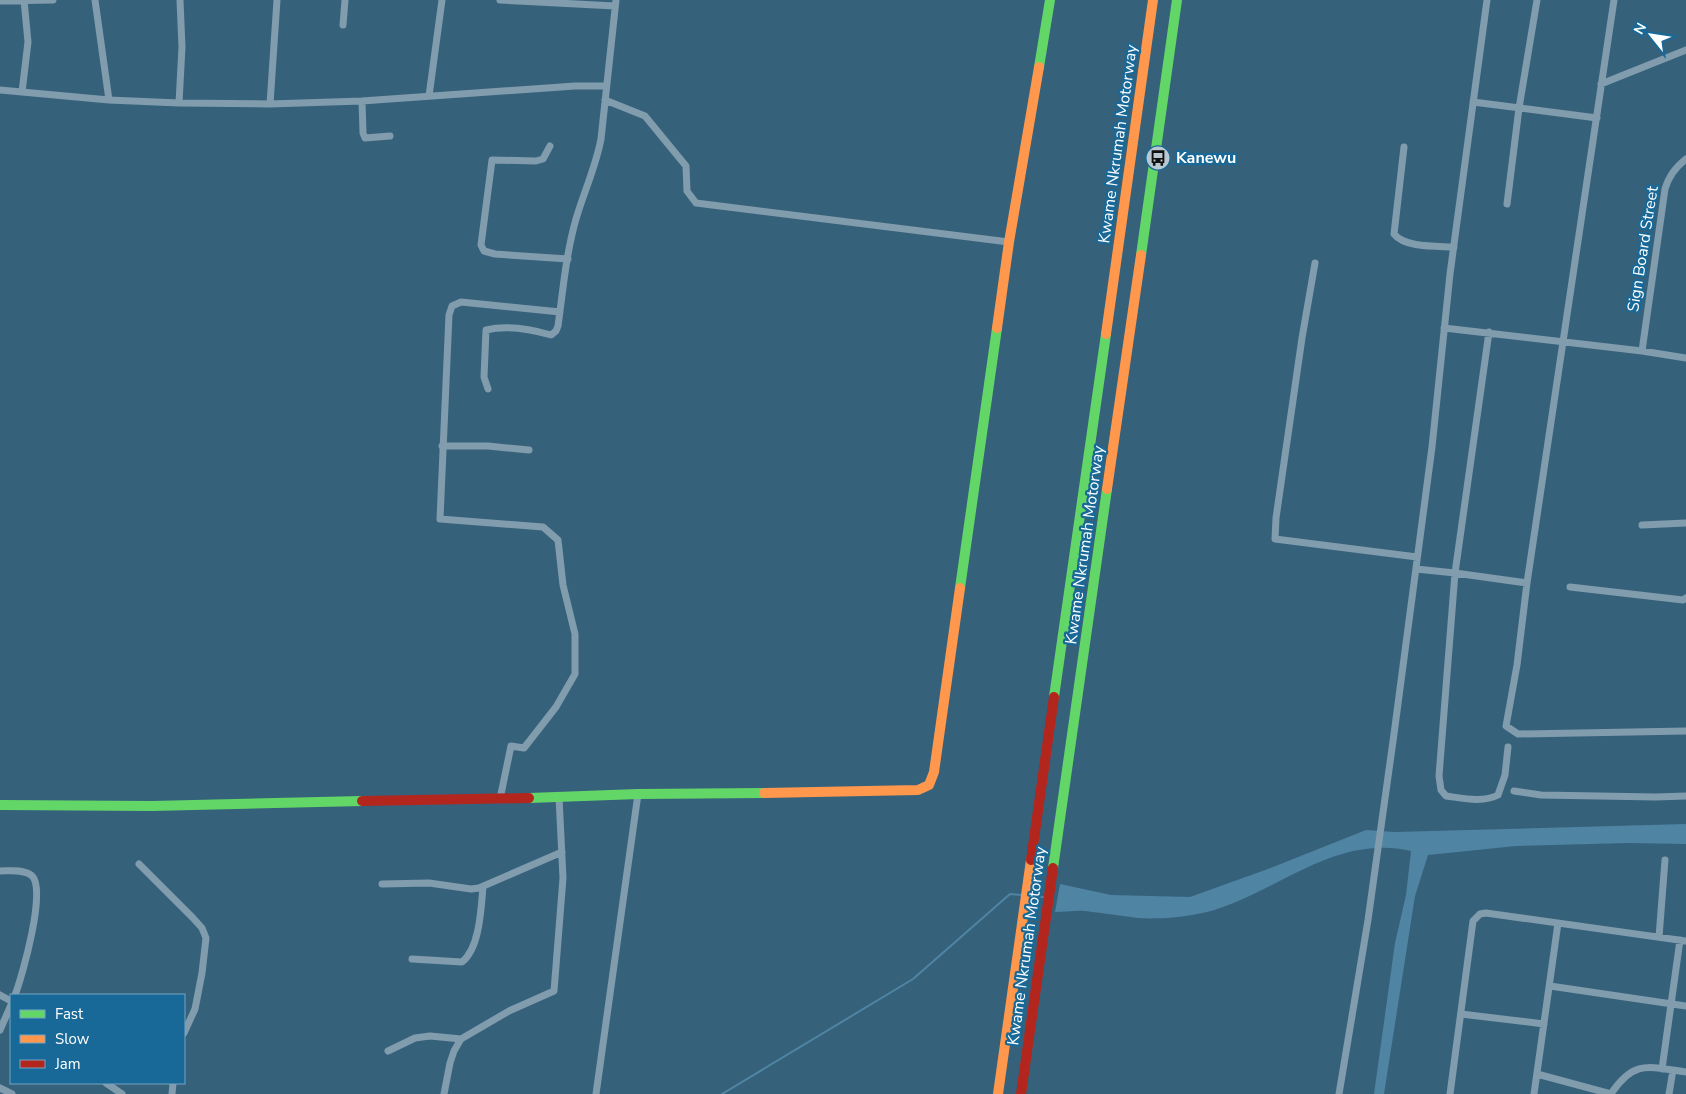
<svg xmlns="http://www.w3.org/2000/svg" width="1686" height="1094" font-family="'Nunito Sans',sans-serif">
  <rect width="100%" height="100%" fill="#36617b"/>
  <path fill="#4f84a3" d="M1686,824V844L1629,843L1516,846L1428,855L1415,896L1384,1094H1374L1395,943L1406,895L1411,851C1328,832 1268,903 1192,915C1177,918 1154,919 1138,918C1121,916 1103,913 1085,911C1076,910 1065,912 1055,912L1060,884L1111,895L1190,897L1268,869L1366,830L1395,832Z"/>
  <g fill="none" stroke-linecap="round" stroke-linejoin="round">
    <path stroke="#4f84a3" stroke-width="2" d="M1030,896L1043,897
      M722,1094L913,979L1010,894L1021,895"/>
    <path stroke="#809cad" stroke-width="7" d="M95,0L109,100
      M500,0L615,6
      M1614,0L1527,583L1517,665L1506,726L1518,734L1686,731
      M0,1L53,0
      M343,25L345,0
      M1601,84L1686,50
      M0,90L109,100L179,103L270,104L362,101L575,86H606
      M22,92L28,42L24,0
      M429,96L442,0
      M605,100L645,116L686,166L687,191L696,203L1009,242
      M362,101L363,133L365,138L390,136
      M1473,102L1597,118
      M179,103L182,47L180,0
      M270,104L277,0
      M550,146L543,159L536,161L492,160L481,245L484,251L495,254L568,259
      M1404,147L1394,234C1405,248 1436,246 1454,247
      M1507,204L1519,108L1537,0
      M1315,263L1302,338L1276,518L1275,539L1417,557
      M1444,328L1642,351L1686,358
      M1489,332L1455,573L1439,776L1441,790L1446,796C1462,798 1483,803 1498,795L1505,775L1508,747
      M1642,351L1665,189C1669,176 1675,168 1686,159
      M488,389L484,377L486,330C507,325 530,329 551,335L556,331L558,326C563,290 566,254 576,219C584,192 596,166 601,139L616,0
      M442,446H488L529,450
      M1642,525L1686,523
      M1416,569L1455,573L1527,583
      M1570,587L1683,600L1686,598
      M1514,791L1541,795L1656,797L1686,796
      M500,799L511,746L524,748L556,707L575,674V634L563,585L558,540L543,527L440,519L449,315L452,306L461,302L560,312
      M139,864L193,918L202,928L206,938L202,973L195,1009L184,1033
      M0,871C9,871 23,869 31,875C48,886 22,977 15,995
      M382,884L429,883L471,889L479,888L562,852
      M1659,937L1665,860
      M412,959L462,962C480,948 481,908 483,887
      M1550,986L1686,1006
      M0,995L11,1001
      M1461,1014L1544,1024
      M0,1030L11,1005
      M388,1051L415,1038L430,1036L461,1039
      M1662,1069L1680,940
      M1537,1074L1611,1094
      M106,1083L122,1094
      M0,1088L12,1094
      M172,1094L173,1083
      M444,1094L450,1063L454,1051L461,1039L509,1011L554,991L563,878L559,797
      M596,1094L638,794
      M1339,1094L1368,920L1394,734L1432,447L1450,274L1487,0
      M1450,1094L1473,921L1480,914L1486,913L1686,941
      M1534,1094L1558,923
      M1611,1094C1634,1059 1649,1067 1686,1072
      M1669,1094L1673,1070"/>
    <path stroke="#63d668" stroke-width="10" d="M1039,67L1050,0
      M1141,255L1177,0
      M960,588L997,328
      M1054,697L1106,334
      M529,798L638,794L764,793
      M0,805L152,806L362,801
      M1053,868L1107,489"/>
    <path stroke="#ff974d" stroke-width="10" d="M997,328L1009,242L1039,67
      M1106,334L1153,0
      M1107,489L1141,255
      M764,793L918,790L929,785L934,772L960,588
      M998,1094L1031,860"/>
    <path stroke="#b3261e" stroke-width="10" d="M362,801L529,798
      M1031,860L1054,697
      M1021,1094L1053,868"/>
  </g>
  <defs>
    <symbol id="bus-disc" viewBox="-11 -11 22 22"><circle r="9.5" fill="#b9c8d1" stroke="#196998"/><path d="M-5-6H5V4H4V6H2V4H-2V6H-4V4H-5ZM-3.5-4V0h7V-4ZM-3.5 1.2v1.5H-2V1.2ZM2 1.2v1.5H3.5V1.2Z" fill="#111"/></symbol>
  </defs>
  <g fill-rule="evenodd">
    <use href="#bus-disc" x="1144" y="144" width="28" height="28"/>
  </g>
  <g text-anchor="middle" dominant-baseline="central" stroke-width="4.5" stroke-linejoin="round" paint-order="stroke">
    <g font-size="16" fill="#fff" stroke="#196998">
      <text transform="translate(1118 144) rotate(-82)">Kwame Nkrumah Motorway</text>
      <text transform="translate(1643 249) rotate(-81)">Sign Board Street</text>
      <text transform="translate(1085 545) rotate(-82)">Kwame Nkrumah Motorway</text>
      <text transform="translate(1027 946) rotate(-82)">Kwame Nkrumah Motorway</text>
    </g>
    <g font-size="16" font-weight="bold" fill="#fff" stroke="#196998" text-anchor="start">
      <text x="1176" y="158">Kanewu</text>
    </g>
  </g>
  <rect x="10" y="994" width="175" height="90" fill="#196998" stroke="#75a5c1"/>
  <rect x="20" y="1010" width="25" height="8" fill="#63d668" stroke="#75a5c1"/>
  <text x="55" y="1019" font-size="15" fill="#ffffff">Fast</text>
  <rect x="20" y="1035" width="25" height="8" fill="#ff974d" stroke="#75a5c1"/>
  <text x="55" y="1044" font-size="15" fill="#ffffff">Slow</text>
  <rect x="20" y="1060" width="25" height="8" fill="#b3261e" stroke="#75a5c1"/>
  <text x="55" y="1069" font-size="15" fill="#ffffff">Jam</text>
  <g transform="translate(1651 35) rotate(300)" stroke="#196998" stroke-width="4" paint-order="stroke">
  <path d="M0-4L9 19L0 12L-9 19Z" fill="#ffffff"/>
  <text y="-8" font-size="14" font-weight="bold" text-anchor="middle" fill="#ffffff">N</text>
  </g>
</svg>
